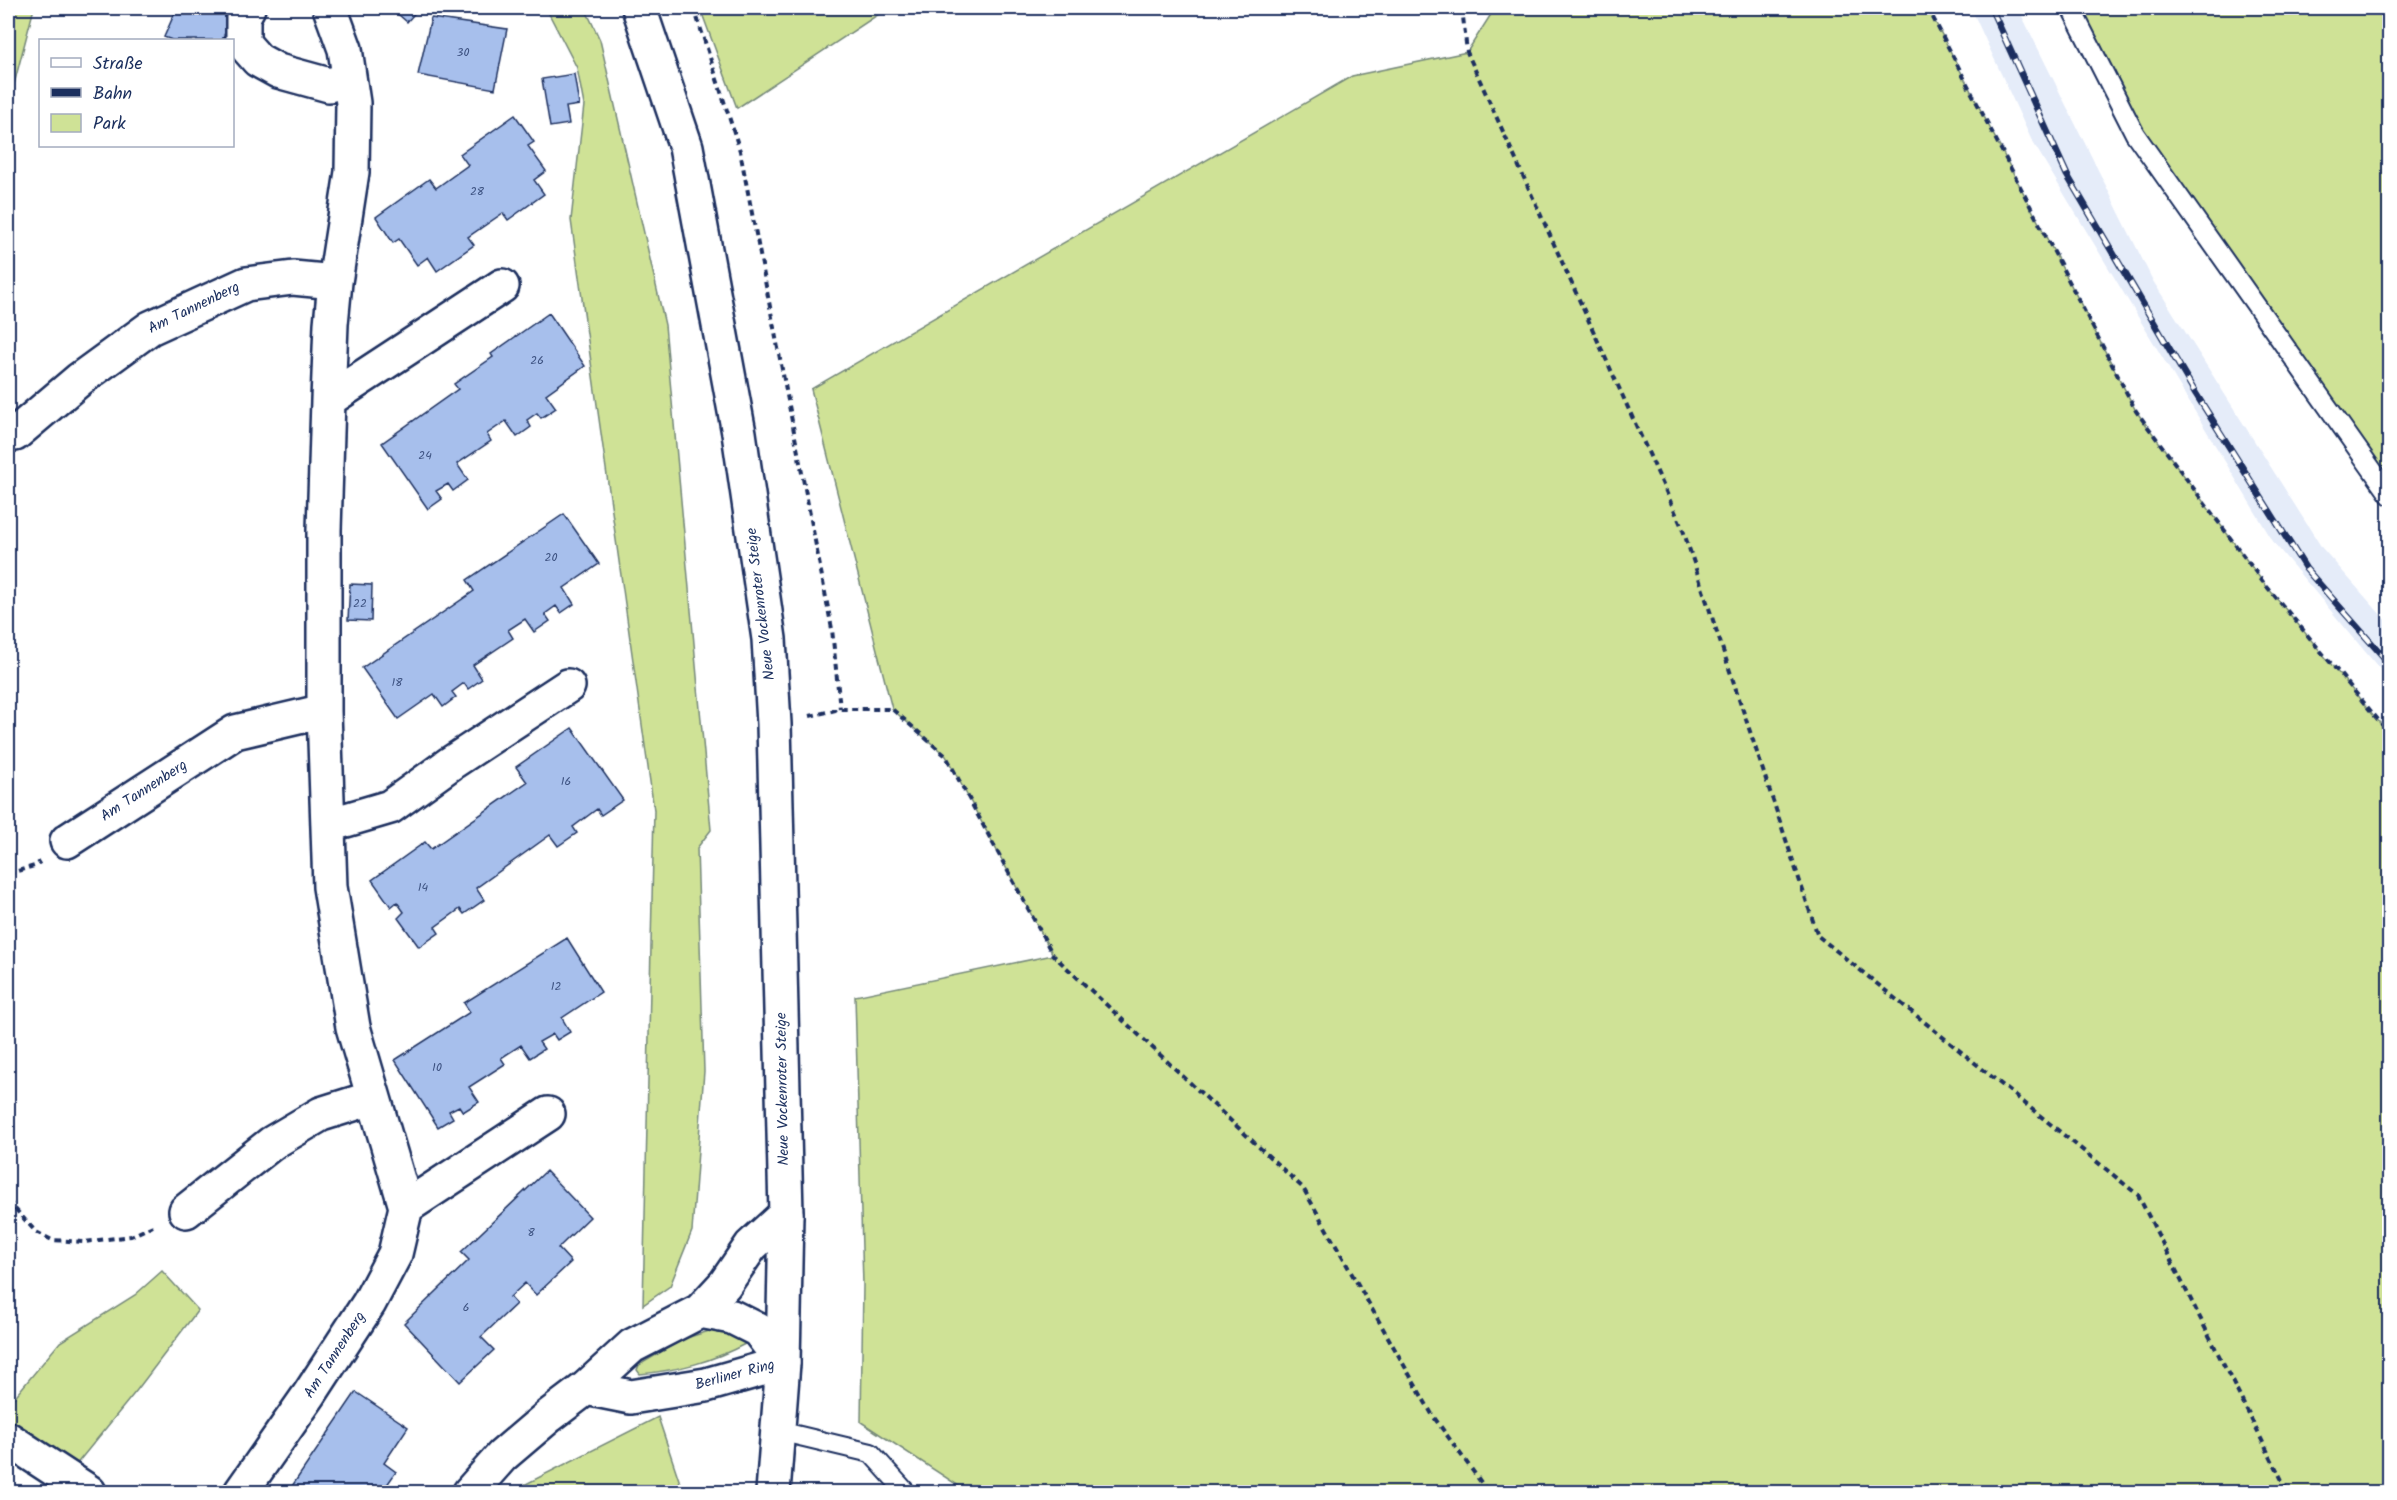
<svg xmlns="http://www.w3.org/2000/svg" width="2397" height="1500" font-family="Kalam,sans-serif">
  <rect width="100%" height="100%" fill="#fff"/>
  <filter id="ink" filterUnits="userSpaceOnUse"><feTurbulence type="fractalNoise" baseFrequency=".0167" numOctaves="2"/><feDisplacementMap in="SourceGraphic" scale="12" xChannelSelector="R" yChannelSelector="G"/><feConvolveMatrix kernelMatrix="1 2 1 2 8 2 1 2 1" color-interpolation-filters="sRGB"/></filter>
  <g filter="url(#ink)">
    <path fill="#e5ecf9" d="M1971,8H2018L2153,281L2322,548L2389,624V680L2274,543L2031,139Z"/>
    <path fill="#cfe296" stroke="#75887a" stroke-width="1.5" d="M11,8H34L8,107V20Z
      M546,8H585L600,40L665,325L711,830L697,848L704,1071L692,1231L670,1286L643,1305L654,810L571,220L584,105L577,68Z
      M700,8H888L737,108Z
      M1495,8H1928L2136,411L2263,582L2389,734V1492H1049L1045,1488L1040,1492H968L861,1422L863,1285L855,996L1053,955L946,756L892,709L811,389L1352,76L1467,52Z
      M2071,8H2379L2389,20V495L2135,134Z
      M162,1271L198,1310L137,1390L75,1466L8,1419V1405L60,1342L135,1295Z
      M709,1331L729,1333L747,1343C711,1362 680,1370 640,1374L637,1370L639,1365L683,1339Z
      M658,1417L683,1492H522L516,1489Z"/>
    <path fill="#a7bfec" stroke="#1b2f5e" stroke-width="1.5" d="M177,8H235L222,40H172L164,37Z
      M391,8H419L407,22Z
      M431,18L507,29L495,89L418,75Z
      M574,74L579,105L566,107L569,124L550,127L542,79Z
      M515,115L534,142L528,146L546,171L534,180L544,194L508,220L503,213L468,237L474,245L437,271L428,257L417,265L399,239L393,243L376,217L429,179L436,188L468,165L460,154Z
      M549,313L585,366L546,394L556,408L541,418L537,413L527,420L531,427L517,437L506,421L487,434L491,441L457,464L468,480L453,491L448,484L436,491L442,499L428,509L382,443L458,389L454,384L493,357L491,354Z
      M564,514L599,564L564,588L574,604L561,613L556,606L545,614L550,621L534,632L525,619L508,630L513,638L473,665L482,679L468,689L464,683L452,692L456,697L443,707L434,694L398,719L362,668L474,591L467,580Z
      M350,584L372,585L371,621L348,620Z
      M572,728L623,800L601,815L597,809L573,827L577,833L558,846L550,835L476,888L484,900L464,914L460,909L435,927L439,933L419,947L398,918L404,912L397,902L391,907L372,880L425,842L431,849L527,782L516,767Z
      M567,938L601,992L562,1018L570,1032L557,1040L553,1034L539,1042L544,1049L530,1058L521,1045L501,1058L505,1064L469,1087L479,1102L463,1112L459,1106L449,1111L453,1118L438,1127L395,1060L470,1012L464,1003Z
      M546,1171L590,1217L558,1248L571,1262L536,1295L525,1283L510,1297L516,1304L481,1337L494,1350L460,1382L404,1323L469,1260L461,1252Z
      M356,1392L408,1427L384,1463L396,1472L382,1492H288Z"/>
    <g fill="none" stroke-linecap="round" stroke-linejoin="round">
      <defs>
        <path id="service" d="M2071,8L2135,134L2390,495
          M779,1431L871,1453L906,1492"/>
        <path id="minor" d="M248,8L243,17V43L258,60L278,71L329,85L349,79
          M330,8L345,49L353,103L352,172L335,282L331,324L328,400L324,530V711L330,887L353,1027L406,1207
          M328,400L502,286
          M15,434L80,379L150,328L246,284L293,278L335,282
          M329,825L390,807L451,763L568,686
          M67,841L235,732L324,711
          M186,1211L272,1143L321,1114L372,1098
          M8,1439L89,1492
          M241,1492L309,1395L369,1303L395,1254L406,1207L548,1114"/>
        <path id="tertiary" d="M586,1388L631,1397L706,1385L783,1363L758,1330L732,1317L700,1311
          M470,1492L502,1456L549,1416L586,1388L632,1346L700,1311L725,1284L751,1246L786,1214"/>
        <path id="secondary" d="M639,8L686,147L739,433L769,639L774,724L786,1214L783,1363L773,1492"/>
      </defs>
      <use href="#service" stroke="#1b2f5e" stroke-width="22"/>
      <use href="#minor" stroke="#1b2f5e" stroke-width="38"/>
      <use href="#tertiary" stroke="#1b2f5e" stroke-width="38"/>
      <use href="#secondary" stroke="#1b2f5e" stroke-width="38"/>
      <path stroke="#1b2f5e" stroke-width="4" stroke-dasharray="6 4.5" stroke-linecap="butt" d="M694,8L740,151L832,629L840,709
        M1462,8L1467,52L1682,527L1818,936L2138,1195L2288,1492
        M1928,8L2136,411L2263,582L2390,734
        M810,716L840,709H892L946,756L1053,955L1303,1188L1433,1416L1488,1492
        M8,874L34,866L40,862
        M8,1201L36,1232L52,1240L84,1242L131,1236L153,1226"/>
      <use href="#service" stroke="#fff" stroke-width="18"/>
      <use href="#minor" stroke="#fff" stroke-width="33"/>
      <use href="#tertiary" stroke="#fff" stroke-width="33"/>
      <use href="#secondary" stroke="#fff" stroke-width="33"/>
      <defs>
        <path id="rail" d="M1991,8L2067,175L2196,394L2306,569L2390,664"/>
      </defs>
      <use href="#rail" stroke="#1b2f5e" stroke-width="7"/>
      <use href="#rail" stroke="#fff" stroke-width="4.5" stroke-dasharray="14" stroke-linecap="butt"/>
    </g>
  </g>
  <g text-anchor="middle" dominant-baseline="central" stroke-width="4.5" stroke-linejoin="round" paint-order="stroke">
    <g font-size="12" fill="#3e5382">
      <text x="463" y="52">30</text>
      <text x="477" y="191">28</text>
      <text x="537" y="360">26</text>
      <text x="425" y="455">24</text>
      <text x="551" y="557">20</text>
      <text x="360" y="603">22</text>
      <text x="397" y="682">18</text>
      <text x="566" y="781">16</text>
      <text x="423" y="887">14</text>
      <text x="556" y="986">12</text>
      <text x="437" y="1067">10</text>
      <text x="531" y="1232">8</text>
      <text x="466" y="1307">6</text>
    </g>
    <g font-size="15" fill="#1b2f5e" stroke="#fff">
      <text transform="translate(194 308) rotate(-26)">Am Tannenberg</text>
      <text transform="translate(761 604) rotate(-97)">Neue Vockenroter Steige</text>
      <text transform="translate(144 791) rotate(-33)">Am Tannenberg</text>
      <text transform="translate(783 1089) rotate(-91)">Neue Vockenroter Steige</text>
      <text transform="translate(335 1355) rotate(-57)">Am Tannenberg</text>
      <text transform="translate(735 1375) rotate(-15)">Berliner Ring</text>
    </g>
  </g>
  <rect width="2397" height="1500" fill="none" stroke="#fff" stroke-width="30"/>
  <rect x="15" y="15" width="2367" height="1470" fill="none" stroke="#1b2f5e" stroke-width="2" filter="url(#ink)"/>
  <rect x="39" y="39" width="195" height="108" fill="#ffffff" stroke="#a4acbf" stroke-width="1.5"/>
  <rect x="51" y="58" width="30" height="9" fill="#ffffff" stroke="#a4acbf" stroke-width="1.5"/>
  <text x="93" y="69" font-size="18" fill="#1b2f5e">Straße</text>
  <rect x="51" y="88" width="30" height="9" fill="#1b2f5e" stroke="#a4acbf" stroke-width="1.5"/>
  <text x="93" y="99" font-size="18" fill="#1b2f5e">Bahn</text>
  <rect x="51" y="114" width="30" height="18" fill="#cfe296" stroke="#a4acbf" stroke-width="1.5"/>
  <text x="93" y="129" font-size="18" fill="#1b2f5e">Park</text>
</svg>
